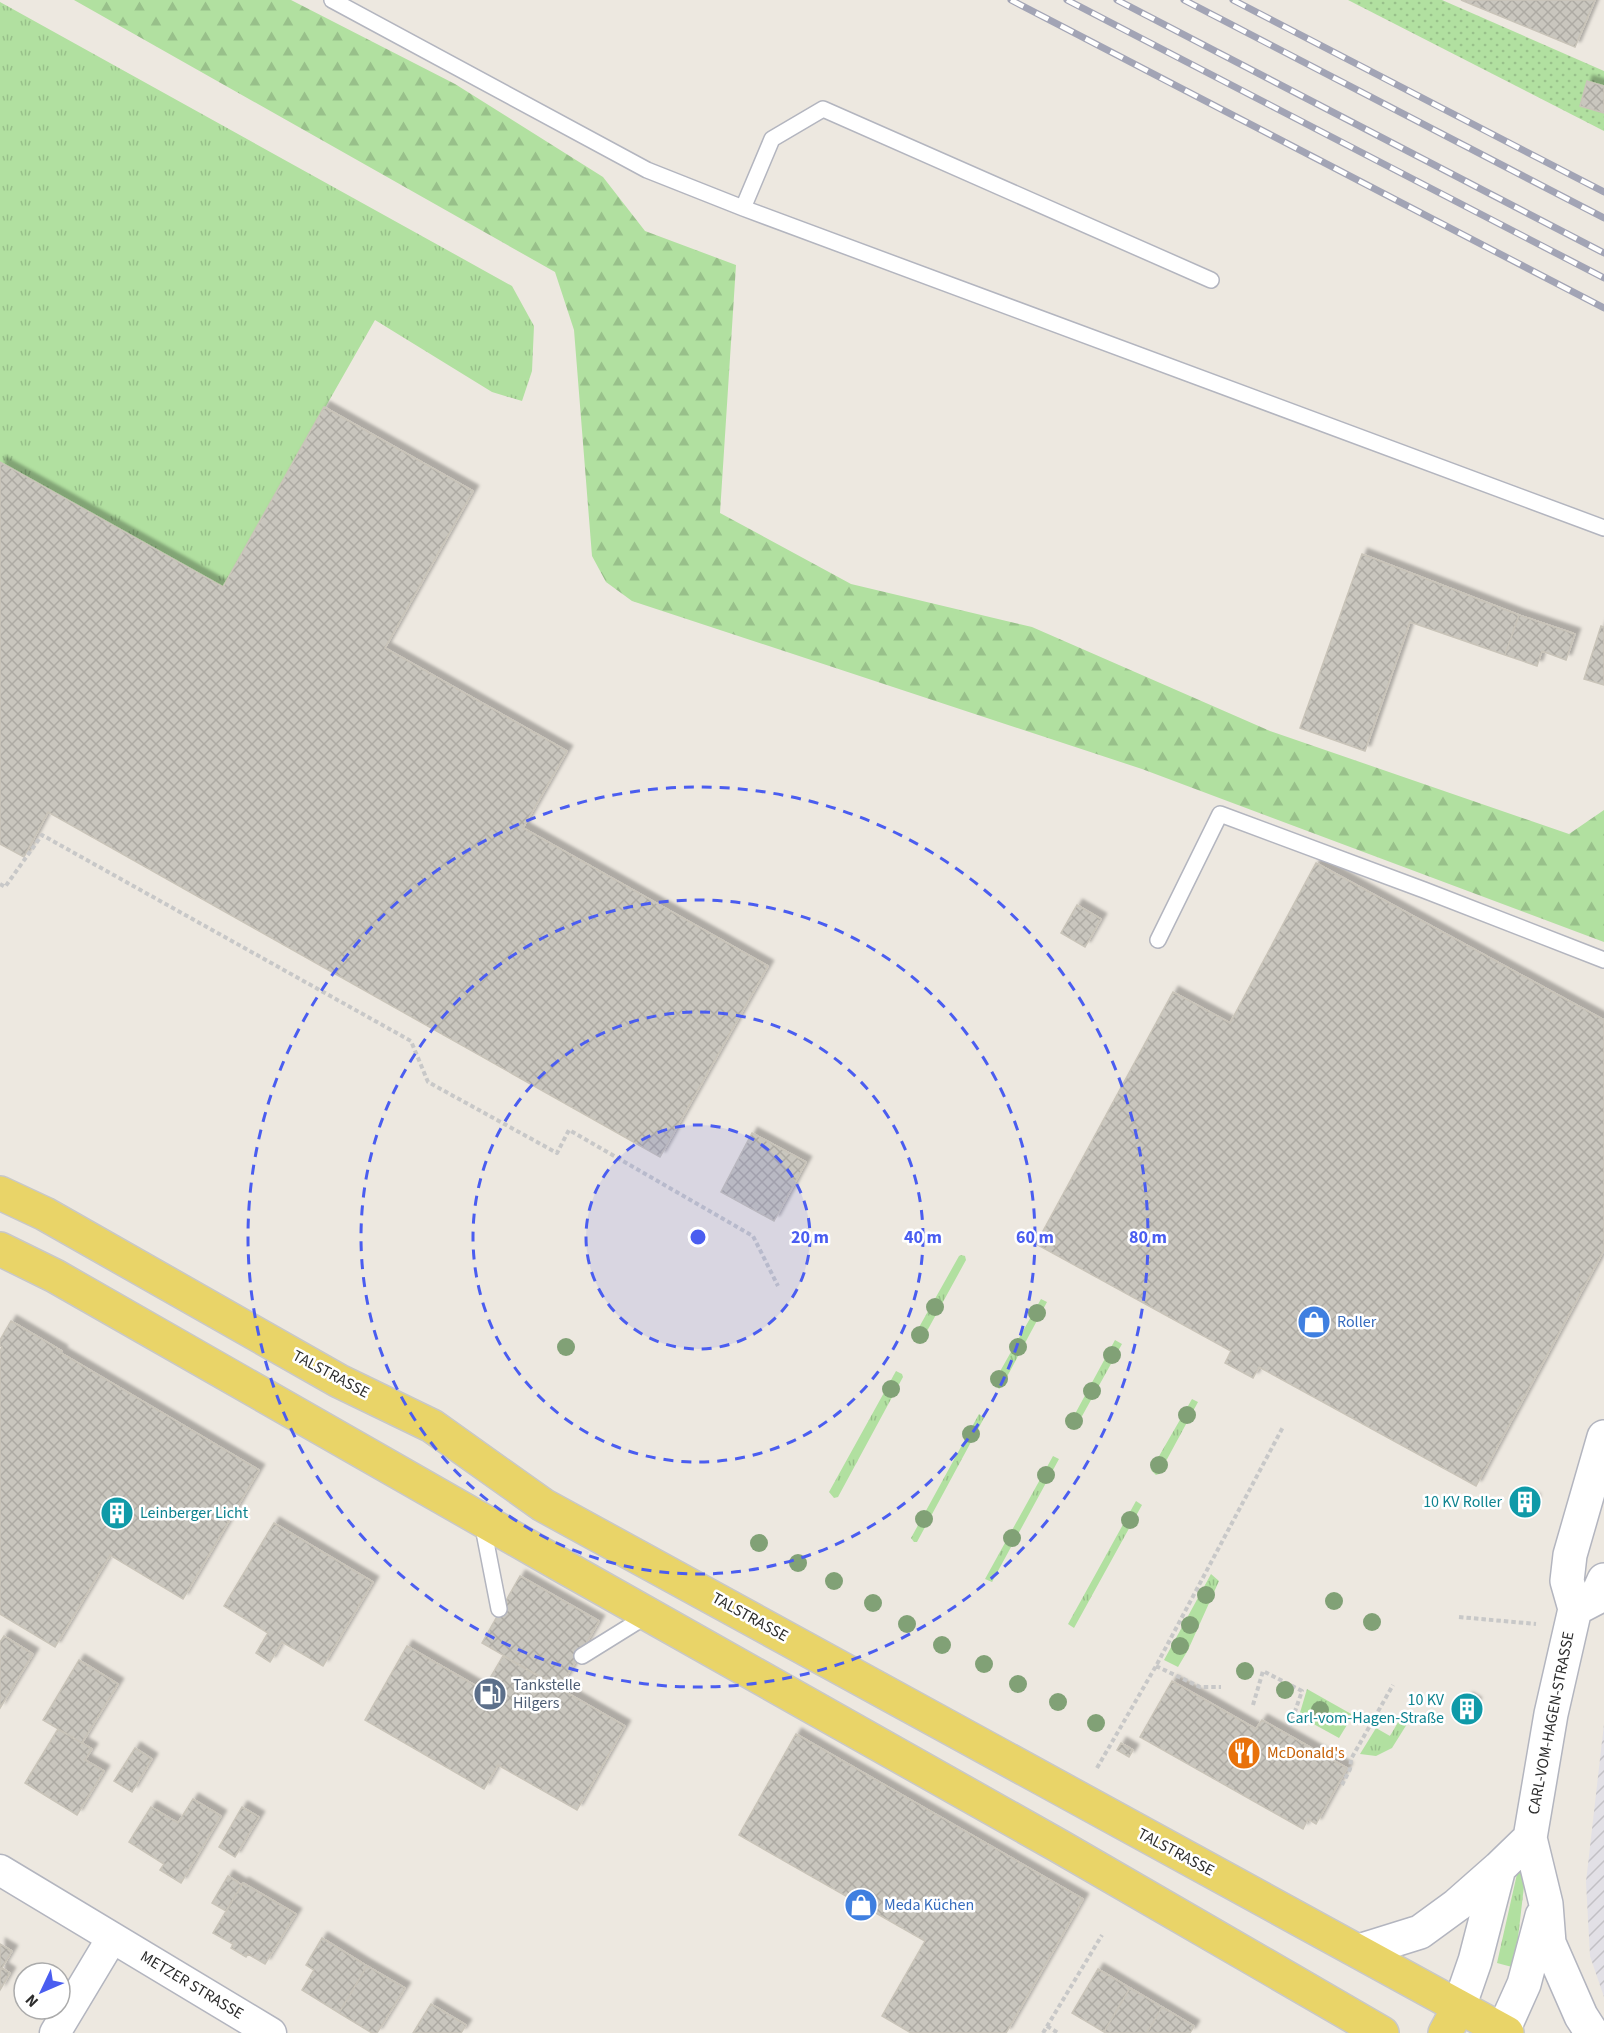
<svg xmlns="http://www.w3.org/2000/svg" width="1604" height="2033" font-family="'Source Sans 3',sans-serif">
  <defs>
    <pattern id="industrial-furrows" width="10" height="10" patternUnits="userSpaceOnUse" patternTransform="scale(1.5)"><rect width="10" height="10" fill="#e2e0e6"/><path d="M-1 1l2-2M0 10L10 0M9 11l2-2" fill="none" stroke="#c2c0c5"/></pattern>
    <pattern id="grass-tufts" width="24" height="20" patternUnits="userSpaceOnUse" patternTransform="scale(1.5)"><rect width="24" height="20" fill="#b1e0a0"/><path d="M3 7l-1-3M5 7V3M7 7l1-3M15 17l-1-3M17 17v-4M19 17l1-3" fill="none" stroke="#98c08a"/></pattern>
    <pattern id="forest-firs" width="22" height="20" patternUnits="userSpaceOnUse" patternTransform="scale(1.5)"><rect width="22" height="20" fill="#b1e0a0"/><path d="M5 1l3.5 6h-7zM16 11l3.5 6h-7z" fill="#98c08a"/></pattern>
    <pattern id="garden-dots" width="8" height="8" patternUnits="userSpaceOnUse" patternTransform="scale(1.5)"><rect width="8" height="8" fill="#b1e0a0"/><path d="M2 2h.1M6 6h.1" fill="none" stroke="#98c08a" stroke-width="1.8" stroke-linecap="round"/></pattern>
    <pattern id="building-cross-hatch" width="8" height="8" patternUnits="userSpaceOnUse" patternTransform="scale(1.5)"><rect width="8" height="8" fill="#c9c6be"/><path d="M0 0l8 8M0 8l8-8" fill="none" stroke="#adaaa3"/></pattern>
    <filter id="shadow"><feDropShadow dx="5.5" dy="-5.5" stdDeviation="1.5" flood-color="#0004"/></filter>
  </defs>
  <rect width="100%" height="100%" fill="#ede8e0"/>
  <path fill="url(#industrial-furrows)" d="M1604,1724V1997L1590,1956L1586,1882Z"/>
  <path fill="url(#grass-tufts)" d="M0,2L512,286L534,326L532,371L522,401L492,392L375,320L223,587L0,462Z
    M961,1255L965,1256L966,1260L921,1342L914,1341L913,1338L959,1256Z
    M1041,1299L1047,1302L1002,1386L999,1389L994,1382Z
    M1115,1340L1122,1344L1076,1427H1071L1069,1425Z
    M896,1371L902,1374L903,1377L838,1497L834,1498L829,1492Z
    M1192,1399L1198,1402L1159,1474L1156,1475L1151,1470Z
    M979,1414L984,1418L917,1542H914L911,1538Z
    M1053,1456L1059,1459L992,1582L985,1579Z
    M1136,1501L1142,1505L1074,1628L1068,1624Z
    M1211,1574L1219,1581L1188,1650L1178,1667L1164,1660Z
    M1307,1689L1353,1715L1339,1738L1299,1716Z
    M1404,1712L1412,1716L1392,1748L1376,1756L1360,1754L1376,1728L1390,1736Z
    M1519,1865L1526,1869L1516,1955L1512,1967L1497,1963Z"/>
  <path fill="url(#forest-firs)" d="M74,0H291L455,84L603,177L645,231L736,265L720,513L851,584L1032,627L1270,731L1569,834L1604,810V942L1142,769L632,601L606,582L592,556L574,330L555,272Z"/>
  <path fill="url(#garden-dots)" d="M1348,0H1442L1604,71V131Z"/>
  <path fill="url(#building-cross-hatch)" stroke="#c9c4b9" stroke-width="1.5" filter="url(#shadow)" d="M1461,0H1595L1575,47Z
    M1587,81L1604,86V113L1580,106Z
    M324,407L473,491L385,648L567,751L523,828L768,966L660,1157L48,812L24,857L0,844V462L223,587Z
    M1362,554L1519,615L1505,655L1410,622L1365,751L1300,728Z
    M1519,615L1575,634L1566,660L1542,651L1537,666L1505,655Z
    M1601,626L1604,627V685L1584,679Z
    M1316,863L1604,1020V1250L1476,1486L1259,1367L1253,1378L1225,1363L1231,1351L1036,1244L1173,992L1230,1023Z
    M1077,905L1101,919L1085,947L1061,933Z
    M752,1133L806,1162L774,1221L721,1192Z
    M11,1321L62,1351L61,1353L259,1470L183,1599L110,1555L55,1647L0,1614V1351L2,1347L0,1346V1340Z
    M1523,1493L1535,1500L1528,1511L1516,1504Z
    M274,1523L373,1582L323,1666L282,1642L270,1662L256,1653L268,1633L224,1606Z
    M520,1576L599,1621L560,1688L482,1643Z
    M4,1636L33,1654L0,1708V1642Z
    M407,1646L483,1690L503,1656L625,1726L577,1810L498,1765L484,1789L365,1720Z
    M79,1660L118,1684L82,1743L43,1720Z
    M1172,1681L1256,1729L1262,1720L1347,1768L1316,1824L1308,1819L1303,1829L1140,1737Z
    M1467,1698L1476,1703L1467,1720L1459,1715Z
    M58,1729L92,1749L85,1760L104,1771L77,1815L25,1783Z
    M796,1734L1083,1899L1006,2033H911L882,2016L925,1941L739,1835Z
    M1121,1743L1133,1750L1129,1757L1117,1750Z
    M135,1748L152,1759L132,1792L114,1781Z
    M193,1799L221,1816L181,1883L160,1870L164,1864L129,1842L151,1807L178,1823Z
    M242,1807L259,1817L235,1857L219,1847Z
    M228,1876L242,1885L226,1911L212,1903Z
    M243,1883L296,1914L265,1964L248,1954L246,1957L231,1948L233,1944L213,1933Z
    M322,1938L367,1966L339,2013L302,1990L314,1970L306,1965Z
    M0,1944L12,1951L0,1971Z
    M367,1966L405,1988L377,2033H372L339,2013Z
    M2,1968L10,1973L0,1990V1971Z
    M1098,1969L1130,1988L1104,2032L1072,2013Z
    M1130,1988L1162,2007L1147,2033H1106L1104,2032Z
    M431,2004L466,2025L461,2033H413Z
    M1162,2007L1194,2026L1190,2033H1147Z"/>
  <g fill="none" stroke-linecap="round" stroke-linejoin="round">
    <defs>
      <path id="lane" d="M332,0L647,170L743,208L1604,528
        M743,208L772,139L823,109L1211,280
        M1158,940L1220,814L1424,890L1604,960
        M482,1522L499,1609
        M582,1656L648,1615"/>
      <path id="street" d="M0,1870L271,2033
        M55,2033L112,1938"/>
      <path id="secondary" d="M1575,1609L1596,1598L1604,1580
        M1359,1951L1420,1932L1457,1905L1499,1868L1530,1838
        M1459,2007L1475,1961L1499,1868
        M1502,2033L1524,1984L1542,1916
        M1592,2033L1581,2016L1549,1943L1546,1904L1530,1838L1551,1714L1575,1609L1567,1581L1570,1555L1604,1437"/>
      <path id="primary" d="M0,1193L45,1214L339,1381L432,1426L543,1505L1507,2033
        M0,1249L55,1276L559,1564L1059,1846L1382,2033
        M1445,2033L1459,2007"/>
    </defs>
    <use href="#lane" stroke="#b3b5bf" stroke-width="18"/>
    <use href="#street" stroke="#b3b5bf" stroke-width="33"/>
    <use href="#secondary" stroke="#b3b5bf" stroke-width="36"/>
    <use href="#primary" stroke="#c8c8c8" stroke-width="36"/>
    <path stroke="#c8c8c8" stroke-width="4" stroke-dasharray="4.5 3" stroke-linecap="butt" d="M0,884L5,887L42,835L411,1041L428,1082L557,1153L569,1130L753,1236L778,1286
      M1459,1617L1536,1624
      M1156,1666L1200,1687H1221
      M1253,1705L1263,1671L1302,1691L1290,1726
      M1097,1768L1156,1666L1283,1427
      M1342,1785L1350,1769L1351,1759L1393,1685
      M1047,2026L1058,2033
      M1043,2033L1102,1935"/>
    <use href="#lane" stroke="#fff" stroke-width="15"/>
    <use href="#street" stroke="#fff" stroke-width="30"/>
    <use href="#secondary" stroke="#fff" stroke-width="33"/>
    <use href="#primary" stroke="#e9d468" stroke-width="33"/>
    <defs>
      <path id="rail" d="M1011,0L1604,308
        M1067,0L1604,278
        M1117,0L1604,253
        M1184,0L1604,218
        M1233,0L1604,192"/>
    </defs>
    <use href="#rail" stroke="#a2a4b5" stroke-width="7"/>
    <use href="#rail" stroke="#fff" stroke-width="4.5" stroke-dasharray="14" stroke-linecap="butt"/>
  </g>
  <g fill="#81a176">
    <circle cx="935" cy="1307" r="9"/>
    <circle cx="1037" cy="1313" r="9"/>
    <circle cx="920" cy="1335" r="9"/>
    <circle cx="566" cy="1347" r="9"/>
    <circle cx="1018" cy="1347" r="9"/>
    <circle cx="1112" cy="1355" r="9"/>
    <circle cx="999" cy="1379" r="9"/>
    <circle cx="891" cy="1389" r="9"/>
    <circle cx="1092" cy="1391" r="9"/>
    <circle cx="1187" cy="1415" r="9"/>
    <circle cx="1074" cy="1421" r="9"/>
    <circle cx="971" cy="1434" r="9"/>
    <circle cx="1159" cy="1465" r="9"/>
    <circle cx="1046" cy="1475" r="9"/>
    <circle cx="924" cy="1519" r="9"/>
    <circle cx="1130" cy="1520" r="9"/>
    <circle cx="1012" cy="1538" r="9"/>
    <circle cx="759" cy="1543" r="9"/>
    <circle cx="798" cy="1563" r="9"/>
    <circle cx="834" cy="1581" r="9"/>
    <circle cx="1206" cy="1595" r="9"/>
    <circle cx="1334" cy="1601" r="9"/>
    <circle cx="873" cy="1603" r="9"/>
    <circle cx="1372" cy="1622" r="9"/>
    <circle cx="907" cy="1624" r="9"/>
    <circle cx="1190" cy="1625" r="9"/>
    <circle cx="942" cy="1645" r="9"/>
    <circle cx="1180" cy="1646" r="9"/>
    <circle cx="984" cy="1664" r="9"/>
    <circle cx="1245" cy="1671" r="9"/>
    <circle cx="1018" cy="1684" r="9"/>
    <circle cx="1285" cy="1690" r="9"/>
    <circle cx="1058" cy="1702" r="9"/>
    <circle cx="1320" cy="1710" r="9"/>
    <circle cx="1096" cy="1723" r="9"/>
  </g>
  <circle cx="698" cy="1237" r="112" fill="#4a5df0" fill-opacity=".12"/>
  <g fill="none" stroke="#4a5df0" stroke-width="3" stroke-dasharray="10 8">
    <circle cx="698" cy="1237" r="112"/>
    <circle cx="698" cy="1237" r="225"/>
    <circle cx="698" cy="1237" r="337"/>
    <circle cx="698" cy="1237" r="450"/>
  </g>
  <defs>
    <symbol id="shop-disc" viewBox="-11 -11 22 22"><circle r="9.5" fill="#3f7fe0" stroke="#fff"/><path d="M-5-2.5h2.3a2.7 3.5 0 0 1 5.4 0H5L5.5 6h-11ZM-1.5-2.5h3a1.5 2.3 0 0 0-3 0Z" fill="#fff"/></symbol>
    <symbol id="building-disc" viewBox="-11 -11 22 22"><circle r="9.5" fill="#0f9aa8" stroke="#fff"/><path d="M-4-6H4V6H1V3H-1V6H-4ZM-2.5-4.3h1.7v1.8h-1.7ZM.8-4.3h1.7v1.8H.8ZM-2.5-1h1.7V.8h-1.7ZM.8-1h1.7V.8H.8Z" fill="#fff"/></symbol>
    <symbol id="fuel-disc" viewBox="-11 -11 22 22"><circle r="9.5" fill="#5c6f8a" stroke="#fff"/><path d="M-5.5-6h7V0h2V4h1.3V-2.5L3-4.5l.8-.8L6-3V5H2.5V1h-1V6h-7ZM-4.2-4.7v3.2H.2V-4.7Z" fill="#fff"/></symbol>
    <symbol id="restaurant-disc" viewBox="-11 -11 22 22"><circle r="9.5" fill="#e8710a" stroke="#fff"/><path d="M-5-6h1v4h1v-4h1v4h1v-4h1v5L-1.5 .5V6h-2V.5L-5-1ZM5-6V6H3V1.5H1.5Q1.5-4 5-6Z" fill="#fff"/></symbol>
  </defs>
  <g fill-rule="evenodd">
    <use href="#shop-disc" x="1295" y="1303" width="38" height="38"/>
    <use href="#building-disc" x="1506" y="1483" width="38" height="38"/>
    <use href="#building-disc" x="98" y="1494" width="38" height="38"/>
    <use href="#fuel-disc" x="471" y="1675" width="38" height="38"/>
    <use href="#building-disc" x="1448" y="1690" width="38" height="38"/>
    <use href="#restaurant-disc" x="1225" y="1734" width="38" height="38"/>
    <use href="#shop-disc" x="842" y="1886" width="38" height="38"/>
  </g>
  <g text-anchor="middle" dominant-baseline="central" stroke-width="5" stroke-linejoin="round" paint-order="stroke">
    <g font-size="16" fill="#366cbe" stroke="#fff" text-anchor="start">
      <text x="1337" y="1322">Roller</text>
      <text x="884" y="1905">Meda Küchen</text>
    </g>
    <g font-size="16" fill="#2c2c2c" stroke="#fff">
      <text transform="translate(331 1374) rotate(28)">TALSTRASSE</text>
      <text transform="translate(750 1617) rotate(29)">TALSTRASSE</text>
      <text transform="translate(1551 1723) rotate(-79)">CARL-VOM-HAGEN-STRASSE</text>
      <text transform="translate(1176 1852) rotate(28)">TALSTRASSE</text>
      <text transform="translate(192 1985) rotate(31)">METZER STRASSE</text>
    </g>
    <g font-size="16" fill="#0d838f" stroke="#fff" text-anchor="end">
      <text x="1502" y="1502">10 KV Roller</text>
      <text x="140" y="1513" text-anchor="start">Leinberger Licht</text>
      <text x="1444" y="1700">10 KV<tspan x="1444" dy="18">Carl-vom-Hagen-Straße</tspan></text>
    </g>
    <g font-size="16" fill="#4e5e75" stroke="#fff" text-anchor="start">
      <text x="513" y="1685">Tankstelle<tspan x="513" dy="18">Hilgers</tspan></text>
    </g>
    <g font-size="16" fill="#c56008" stroke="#fff" text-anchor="start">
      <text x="1267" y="1753">McDonald's</text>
    </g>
  </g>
  <circle cx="698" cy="1237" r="9" fill="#4a5df0" stroke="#fff" stroke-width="3"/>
  <g font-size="18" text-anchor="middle" font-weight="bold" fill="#4a5df0" stroke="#fff" stroke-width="5" stroke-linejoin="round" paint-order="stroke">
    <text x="810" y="1243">20 m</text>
    <text x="923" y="1243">40 m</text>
    <text x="1035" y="1243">60 m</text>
    <text x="1148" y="1243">80 m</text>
  </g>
  <g transform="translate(42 1991) rotate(226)"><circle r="28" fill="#ffffff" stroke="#ababab" stroke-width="1.5"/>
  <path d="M0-4.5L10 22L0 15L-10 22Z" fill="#4a5df0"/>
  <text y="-9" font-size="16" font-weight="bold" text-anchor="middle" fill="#2c2c2c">N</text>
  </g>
</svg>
